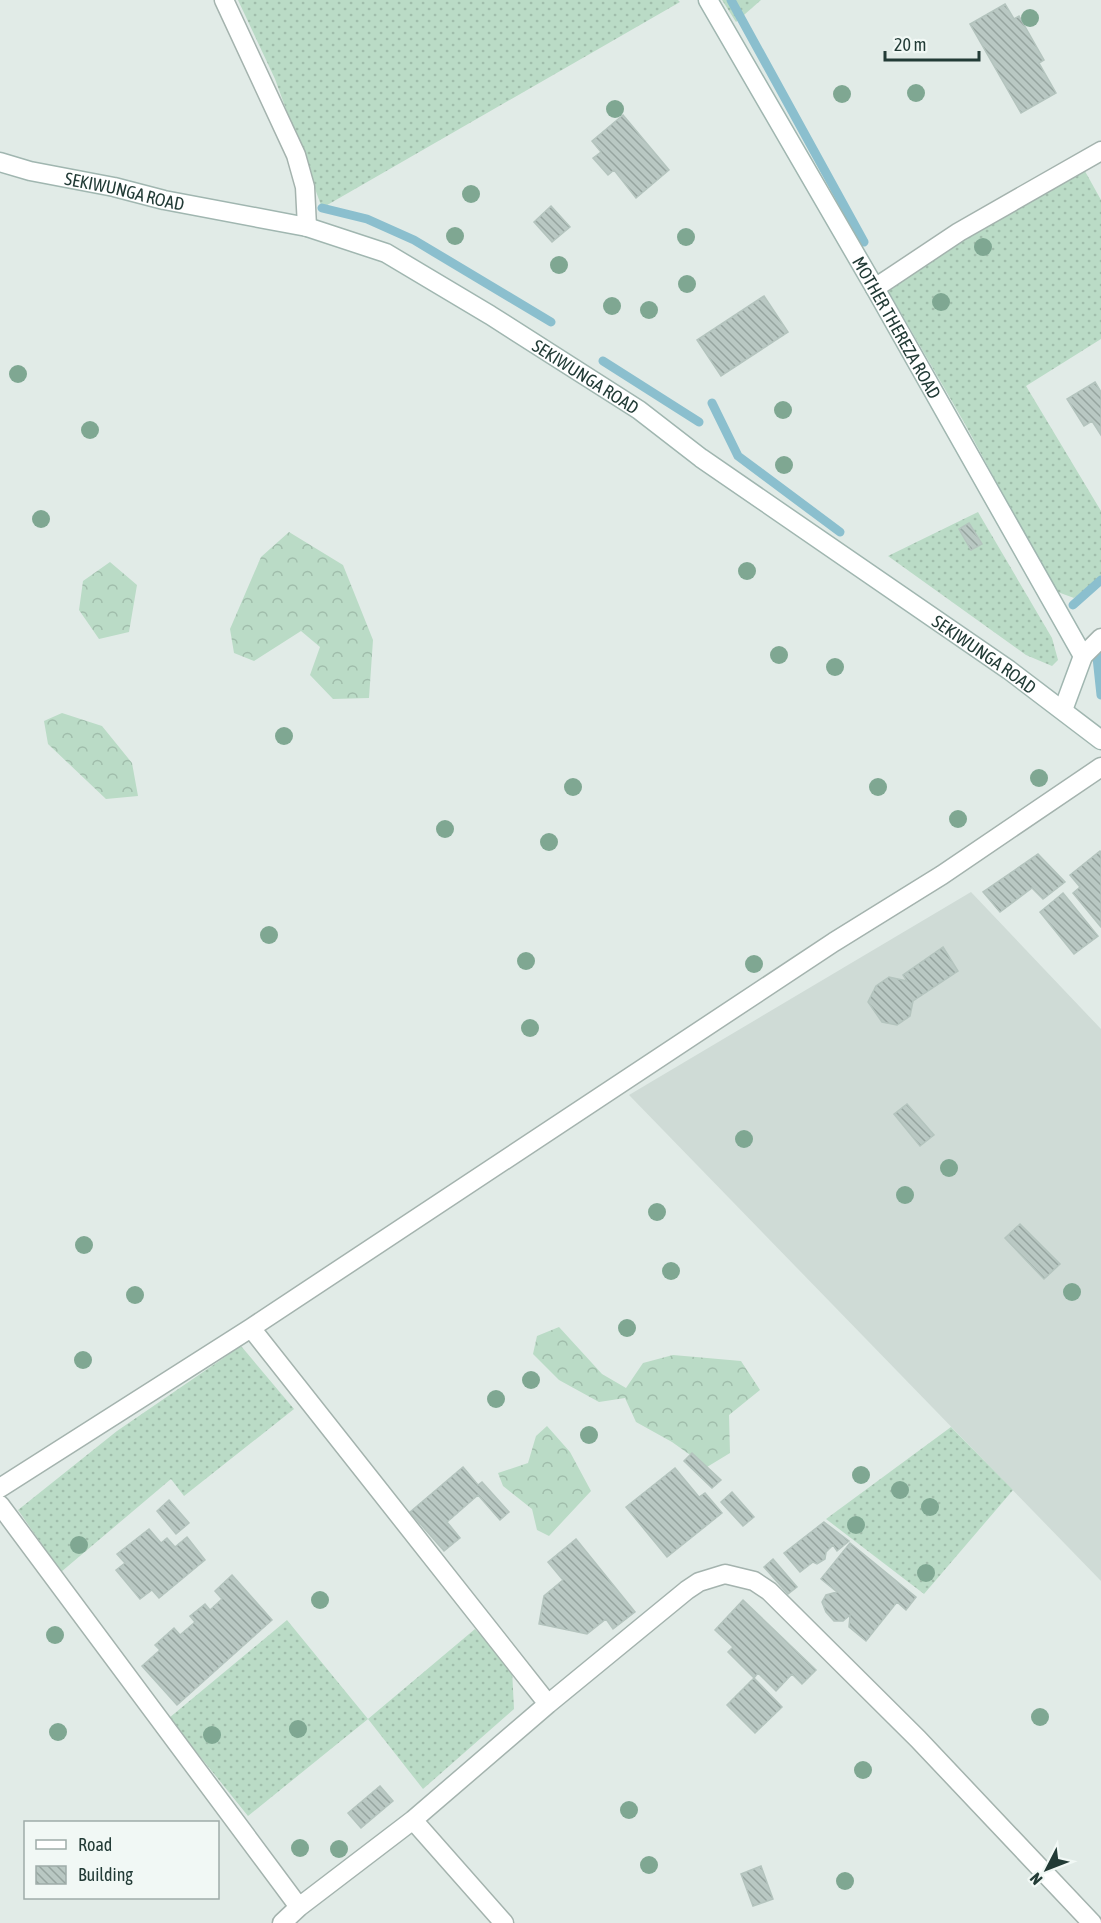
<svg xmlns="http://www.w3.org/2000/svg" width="1101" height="1923" font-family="'Asap Condensed',sans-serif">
  <defs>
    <pattern id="grass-dots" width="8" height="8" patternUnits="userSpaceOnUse" patternTransform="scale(1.5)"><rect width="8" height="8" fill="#badbc6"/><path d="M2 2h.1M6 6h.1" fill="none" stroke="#a0bdab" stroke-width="1.8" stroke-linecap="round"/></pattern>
    <pattern id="forest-crowns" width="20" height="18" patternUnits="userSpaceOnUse" patternTransform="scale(1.5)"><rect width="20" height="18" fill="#badbc6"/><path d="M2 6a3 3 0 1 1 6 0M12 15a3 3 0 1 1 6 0" fill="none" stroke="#a0bdab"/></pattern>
    <pattern id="building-back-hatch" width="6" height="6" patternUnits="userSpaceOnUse" patternTransform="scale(1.5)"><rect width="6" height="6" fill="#b9c8c3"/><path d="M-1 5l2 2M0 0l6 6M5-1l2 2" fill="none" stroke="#96a49f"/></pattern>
  </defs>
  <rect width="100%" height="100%" fill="#e1ebe7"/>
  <path fill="#cfdbd6" d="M971,892L1101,1029V1581L629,1095Z"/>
  <path fill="url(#grass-dots)" d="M238,0H678L680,2L322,208L275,79Z
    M722,0H761L736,22Z
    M1081,164L1101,200V339L1026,386L1101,511V577L1074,598L1055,591L965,424L878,273Z
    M978,512L1052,638L1058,660L1052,666L1026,655L888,556Z
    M241,1346L294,1409L184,1496L171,1479L61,1572L18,1510L117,1431Z
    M951,1427L1013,1490L924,1594L826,1519Z
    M287,1620L368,1719L475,1629L512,1669L514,1709L423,1789L368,1719L248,1816L169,1718Z"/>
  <path fill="url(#forest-crowns)" d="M289,532L343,565L373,640L369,698L333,699L310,675L320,647L301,631L254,661L234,653L230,629L261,557Z
    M110,562L137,585L129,632L99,639L79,610L83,581Z
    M62,713L102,726L132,763L138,796L106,799L48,744L44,721Z
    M559,1327L602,1374L626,1388L643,1363L673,1355L741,1361L760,1390L729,1415L730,1453L707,1467L672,1442L636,1422L625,1398L599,1402L559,1380L533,1354L537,1336Z
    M547,1426L570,1452L591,1491L549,1536L537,1530L532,1509L503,1486L498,1473L528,1463L536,1436Z"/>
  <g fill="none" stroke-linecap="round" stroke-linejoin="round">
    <path stroke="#8bbfce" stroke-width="9" d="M731,0L864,242
      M322,208L367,219L414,240L551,322
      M603,361L699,422
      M712,403L738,456L840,532
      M1073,605L1101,580
      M1098,644L1096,648L1101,695"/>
  </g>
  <path fill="url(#building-back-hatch)" stroke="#b4c4be" stroke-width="1.5" d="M1005,4L1014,19L1019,16L1044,60L1039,63L1056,93L1021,113L970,24Z
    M623,115L669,170L636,198L614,170L608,175L593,158L601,152L592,141Z
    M551,206L570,227L552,242L534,222Z
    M764,296L788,332L721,376L697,340Z
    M1095,382L1101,392V435L1092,421L1084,426L1067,399Z
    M969,523L982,544L971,550L959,529Z
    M1100,851L1101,852V927L1073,893L1080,887L1070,875Z
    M1038,854L1065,882L1043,899L1032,888L1000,912L983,892Z
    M1063,893L1098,936L1074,954L1040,912Z
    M943,947L958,971L913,1001L910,1016L897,1025L882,1022L868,1002L876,986L889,977L907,981L903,975Z
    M907,1104L934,1135L920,1146L894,1114Z
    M1020,1224L1060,1264L1044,1279L1005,1238Z
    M692,1453L721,1480L712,1488L684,1461Z
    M463,1467L478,1485L482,1482L509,1512L500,1520L478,1495L447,1522L460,1538L444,1551L410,1512Z
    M675,1468L699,1497L705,1493L722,1513L667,1557L626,1507Z
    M732,1492L754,1517L743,1526L721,1502Z
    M169,1500L189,1523L176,1534L157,1511Z
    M824,1522L849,1541L837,1551L833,1545L826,1552L825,1559L817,1564L813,1562L800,1572L784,1553Z
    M149,1529L161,1543L167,1538L175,1547L187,1537L205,1560L159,1598L152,1590L140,1599L116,1570L125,1563L117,1554Z
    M576,1539L635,1612L613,1629L606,1619L587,1634L539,1624L544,1596L563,1580L548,1562Z
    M850,1543L916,1597L906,1610L897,1602L866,1641L849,1627L850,1615L843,1621H834L826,1612L822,1602L826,1595L837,1592L821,1579Z
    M773,1559L797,1587L788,1594L764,1567Z
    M232,1575L272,1620L177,1705L142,1666L160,1650L155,1645L174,1628L180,1635L195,1622L190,1616L205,1604L210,1610L222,1599L215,1591Z
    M743,1600L816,1670L802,1684L792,1674L776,1691L758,1673L754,1678L728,1652L733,1647L715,1630Z
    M754,1678L782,1707L755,1733L727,1705Z
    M380,1786L393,1801L361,1828L348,1813Z
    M761,1866L773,1899L753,1906L741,1874Z"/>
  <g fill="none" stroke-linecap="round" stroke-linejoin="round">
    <defs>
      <path id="street" d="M224,0L296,155L305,187L307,227
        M875,288L959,232L1101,151
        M1083,656L1101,638
        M251,1328L548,1704
        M0,1488L251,1328L834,942L942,875L1101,767
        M0,1505L299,1907
        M413,1820L504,1923
        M282,1923L299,1907L413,1820L548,1704L687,1590L699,1582L725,1574L754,1581L769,1591L918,1739L1092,1923"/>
      <g id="secondary">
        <path id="s1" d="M708,0L875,288L1083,656L1063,710"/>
        <path id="s2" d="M0,162L30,171L114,187L164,200L307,227L386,253L490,315L639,410L701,458L1009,670L1101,740"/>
      </g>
    </defs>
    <use href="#street" stroke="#a4b3ae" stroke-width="21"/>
    <use href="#secondary" stroke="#a0b6b0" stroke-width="21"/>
    <use href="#street" stroke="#fff" stroke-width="18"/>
    <use href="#secondary" stroke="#fff" stroke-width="18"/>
  </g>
  <g fill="#7fa792">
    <circle cx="1030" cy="18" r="9"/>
    <circle cx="916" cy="93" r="9"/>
    <circle cx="842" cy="94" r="9"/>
    <circle cx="615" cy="109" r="9"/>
    <circle cx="471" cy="194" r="9"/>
    <circle cx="455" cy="236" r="9"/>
    <circle cx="686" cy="237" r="9"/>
    <circle cx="983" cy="247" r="9"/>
    <circle cx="559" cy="265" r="9"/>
    <circle cx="687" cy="284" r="9"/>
    <circle cx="941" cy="302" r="9"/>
    <circle cx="612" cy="306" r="9"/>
    <circle cx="649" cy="310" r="9"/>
    <circle cx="18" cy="374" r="9"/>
    <circle cx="783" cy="410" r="9"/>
    <circle cx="90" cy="430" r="9"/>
    <circle cx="784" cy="465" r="9"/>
    <circle cx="41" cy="519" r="9"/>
    <circle cx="747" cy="571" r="9"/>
    <circle cx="779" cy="655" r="9"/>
    <circle cx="835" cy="667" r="9"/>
    <circle cx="284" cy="736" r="9"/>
    <circle cx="1039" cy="778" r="9"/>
    <circle cx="573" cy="787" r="9"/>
    <circle cx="878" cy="787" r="9"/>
    <circle cx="958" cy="819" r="9"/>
    <circle cx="445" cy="829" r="9"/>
    <circle cx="549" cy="842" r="9"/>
    <circle cx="269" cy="935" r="9"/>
    <circle cx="526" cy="961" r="9"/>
    <circle cx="754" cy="964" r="9"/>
    <circle cx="530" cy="1028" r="9"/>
    <circle cx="744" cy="1139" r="9"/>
    <circle cx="949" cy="1168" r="9"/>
    <circle cx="905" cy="1195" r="9"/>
    <circle cx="657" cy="1212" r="9"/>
    <circle cx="84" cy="1245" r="9"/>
    <circle cx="671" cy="1271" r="9"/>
    <circle cx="1072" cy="1292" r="9"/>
    <circle cx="135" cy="1295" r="9"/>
    <circle cx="627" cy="1328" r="9"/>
    <circle cx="83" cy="1360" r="9"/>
    <circle cx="531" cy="1380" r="9"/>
    <circle cx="496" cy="1399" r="9"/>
    <circle cx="589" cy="1435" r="9"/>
    <circle cx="861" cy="1475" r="9"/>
    <circle cx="900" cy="1490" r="9"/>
    <circle cx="930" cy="1507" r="9"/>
    <circle cx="856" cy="1525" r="9"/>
    <circle cx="79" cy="1545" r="9"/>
    <circle cx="926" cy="1573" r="9"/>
    <circle cx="320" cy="1600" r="9"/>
    <circle cx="55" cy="1635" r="9"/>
    <circle cx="1040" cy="1717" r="9"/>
    <circle cx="298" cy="1729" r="9"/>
    <circle cx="58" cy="1732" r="9"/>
    <circle cx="212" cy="1735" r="9"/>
    <circle cx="863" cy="1770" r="9"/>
    <circle cx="629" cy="1810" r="9"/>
    <circle cx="300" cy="1848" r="9"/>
    <circle cx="339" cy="1849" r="9"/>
    <circle cx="649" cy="1865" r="9"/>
    <circle cx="845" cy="1881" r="9"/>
  </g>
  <g text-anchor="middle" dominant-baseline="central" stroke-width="5" stroke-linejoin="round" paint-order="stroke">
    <g font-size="18" fill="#223b36" stroke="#f1f8f5">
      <text stroke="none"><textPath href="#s2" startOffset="128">SEKIWUNGA ROAD</textPath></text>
      <text stroke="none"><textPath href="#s1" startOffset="378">MOTHER THEREZA ROAD</textPath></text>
      <text stroke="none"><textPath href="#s2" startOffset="632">SEKIWUNGA ROAD</textPath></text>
      <text stroke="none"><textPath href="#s2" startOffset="1118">SEKIWUNGA ROAD</textPath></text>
    </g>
  </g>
  <rect x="24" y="1821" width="195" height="78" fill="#f1f8f5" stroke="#9eaca9" stroke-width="1.5"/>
  <rect x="36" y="1840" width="30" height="9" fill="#ffffff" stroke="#9eaca9" stroke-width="1.5"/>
  <text x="78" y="1851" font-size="18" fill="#223b36">Road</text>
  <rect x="36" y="1866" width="30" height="18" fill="url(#building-back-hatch)" stroke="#9eaca9" stroke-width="1.5"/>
  <text x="78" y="1881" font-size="18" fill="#223b36">Building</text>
  <g transform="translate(1047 1869) rotate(228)" stroke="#f1f8f5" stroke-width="4.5" paint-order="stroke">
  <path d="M0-4.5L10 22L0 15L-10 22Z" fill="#223b36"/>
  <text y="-9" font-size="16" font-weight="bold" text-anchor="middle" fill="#223b36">N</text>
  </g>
  <path d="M885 51v9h94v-9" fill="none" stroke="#223b36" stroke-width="3"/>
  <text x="894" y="51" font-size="18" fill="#223b36" stroke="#f1f8f5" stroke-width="4.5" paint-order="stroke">20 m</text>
</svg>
